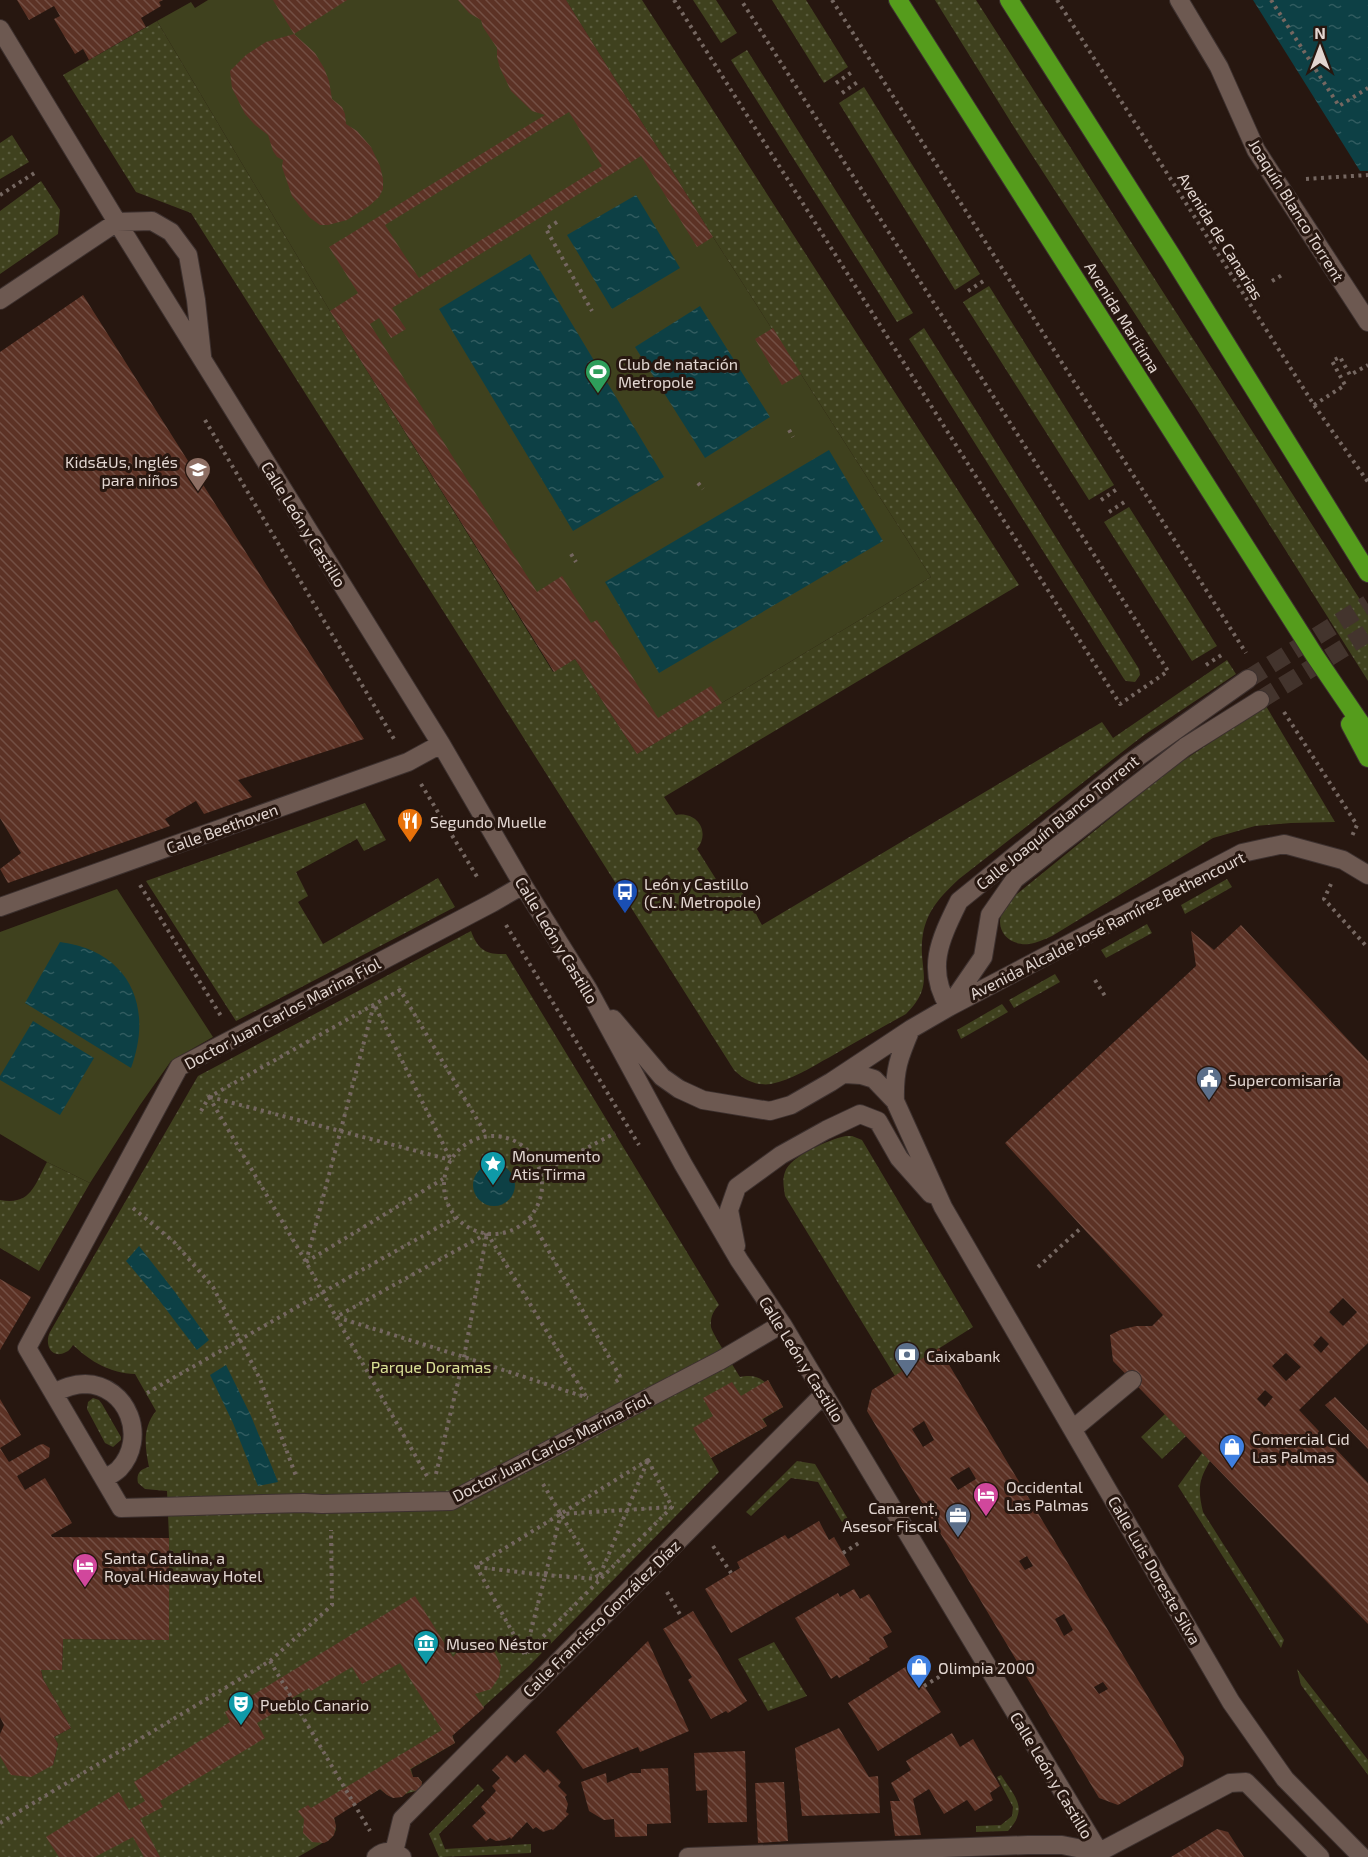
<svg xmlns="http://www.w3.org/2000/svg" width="1368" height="1857" font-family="'Exo 2',sans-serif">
  <defs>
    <pattern id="green-dots" width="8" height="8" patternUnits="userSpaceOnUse" patternTransform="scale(1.5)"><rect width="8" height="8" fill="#3f411e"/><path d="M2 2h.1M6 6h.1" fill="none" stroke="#5a5c3e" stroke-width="1.8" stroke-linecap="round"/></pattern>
    <pattern id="water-ripples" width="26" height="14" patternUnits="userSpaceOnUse" patternTransform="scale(1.5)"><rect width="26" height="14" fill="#0d4045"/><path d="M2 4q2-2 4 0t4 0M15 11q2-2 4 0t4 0" fill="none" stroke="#305b5f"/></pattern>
    <pattern id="building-back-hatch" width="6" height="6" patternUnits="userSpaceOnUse" patternTransform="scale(1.5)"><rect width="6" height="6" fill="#5c3225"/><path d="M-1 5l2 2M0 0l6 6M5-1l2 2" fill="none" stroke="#734f44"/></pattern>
  </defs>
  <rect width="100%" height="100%" fill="#271710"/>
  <path fill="url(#green-dots)" d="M566,0H642L1019,585L664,797L676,815C697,811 711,832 697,849L719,884C745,883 751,906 762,925L1102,722L1113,738L1227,660L1236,674L1144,735L959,879C942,895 927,910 923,934C917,969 937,983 906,1014C881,1028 855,1042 830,1057C811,1067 792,1080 771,1084C756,1086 744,1080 734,1070L191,213L136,192L63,75L157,21L330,311L553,672L575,659L637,754L931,577L713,237Z
    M693,0H716L737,33L721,43Z
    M772,0H806L848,67L824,83Z
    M935,0H976L1368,612V681L1194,405L1019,135Z
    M747,50L913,313L897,322L731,60Z
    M864,87L980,274L955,290L839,103Z
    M12,135L29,162L0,179V143Z
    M41,181L60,210L58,234L0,274V211Z
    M989,286L1114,485L1089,500L963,302Z
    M924,328L1139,669L1140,675L1135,682L1126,681L1124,679L909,339Z
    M1129,507L1217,646L1192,661L1104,522Z
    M1266,706L1335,822L1291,823L1255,826L1213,838L1052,936C1045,939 1037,943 1029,944C1014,946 999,936 1000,920C1001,913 1004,908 1007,902L1172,768Z
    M365,803L386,840L364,851L357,839L296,872L308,896L298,902L323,944L438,878L455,907L236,1021L146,881Z
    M1227,879L1232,887L1185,914L1181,905Z
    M1147,924L1152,933L1106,958L1101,950Z
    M471,931C478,950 486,955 506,954L719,1305C713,1311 710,1318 711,1327C713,1335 734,1367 740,1377C751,1375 757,1376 765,1382L768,1380L783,1407L763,1419L767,1426L711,1458L719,1472L530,1665L452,1735L455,1743L411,1769L413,1777H418L422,1782L421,1788L418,1791C401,1792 397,1805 380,1789L334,1817L336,1830L331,1838L298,1857H0V1756L53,1765L58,1744L54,1737L71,1728L43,1679L41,1670H62L63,1639L169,1640V1538L167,1491L145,1489L138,1483C136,1474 140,1469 149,1467C145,1447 142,1428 156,1411L135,1374C110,1373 91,1362 73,1345C71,1348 69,1351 66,1352C51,1360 44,1344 50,1332L198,1076Z
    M1055,974L1060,982L1014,1008L1009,1000Z
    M1002,1004L1008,1012L961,1039L957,1030Z
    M846,1136H852L862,1140L973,1327L895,1376L785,1196C784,1188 782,1180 785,1172C790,1156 830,1139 846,1136Z
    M47,1162L90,1183L39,1271L0,1248V1200C31,1206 35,1184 47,1162Z
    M93,1398L99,1400L102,1404L121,1437V1440L113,1447L105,1443L87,1409L88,1402Z
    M1165,1414L1186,1436L1162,1459L1141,1437Z
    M1202,1453L1210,1461C1198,1481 1198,1490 1203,1512L1284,1640L1281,1648L1178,1486Z
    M797,1461L815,1464L848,1519L842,1522L818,1482L791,1478L751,1516L746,1512Z
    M774,1642L807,1696L768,1711L738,1659Z
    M1297,1669L1368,1760V1775L1301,1685Z
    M1001,1775C1015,1797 1029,1808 1008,1831L976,1832V1826L1001,1825L1012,1816L1013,1807L997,1777Z
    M478,1784L484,1790L439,1834L445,1849L531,1844V1853L439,1857L429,1834Z"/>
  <path fill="#3f411e" d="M208,0H566L713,237L931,577L637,754L575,659L554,672L330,311L157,21L191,2L195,8Z
    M117,889L213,1037L171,1061L140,1105L90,1183L47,1162L0,1134V932Z"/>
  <path fill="url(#water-ripples)" d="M1253,0H1368V171H1360Z
    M636,195L680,268L612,309L567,235Z
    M530,254L664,477L573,531L439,309Z
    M700,306L770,417L705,458L635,347Z
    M829,450L883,541L659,673L605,582Z
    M60,942C129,951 154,1006 131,1068L25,1003Z
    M33,1021L94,1058L60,1115L0,1080V1076Z
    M473 1185a21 21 0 1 1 42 0a21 21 0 1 1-42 0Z
    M139,1246L175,1292L209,1340L197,1350L159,1300L126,1261Z
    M226,1365L251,1416L278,1482L258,1486L233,1423L210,1375Z"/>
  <path fill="url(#building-back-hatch)" fill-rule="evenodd" d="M17,0H163L159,2L161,6L141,18L146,27L89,60L83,49L75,54L54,19L60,16L54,6L29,20Z
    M273,0H347L294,34Z
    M458,0H566L713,237L697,247L641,156L392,308L406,329L391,338L379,318L370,324L537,592L562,576L591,623L597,620L658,718L711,686L722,703L637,754L575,659L554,672L330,311L358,293L329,247L545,115L532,111L511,91L500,68L497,57V48L483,27L481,20L469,13ZM569,112L602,166L419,278L385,225Z
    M294,34L315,53L324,68L329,81L332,99L342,107L345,114L346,124L357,131L371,147L380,166L383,179V189L379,197L369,206L347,220L328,225H320L309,217L292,196L282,167L283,160L277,157L273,151L268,135L255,125L245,114L232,88L230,71L246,55L266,42Z
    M83,295L364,739L238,780L252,797L204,814L196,801L165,819L170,826L8,883L0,869L21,853L0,818V352Z
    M773,328L801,374L782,385L755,339Z
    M1241,925L1368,1061V1343L1299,1410L1368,1483V1624L1113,1361L1110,1335L1120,1330L1136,1326H1152L1163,1315L1005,1143L1196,966L1191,931L1214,950ZM1343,1298L1357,1312L1343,1326L1329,1312ZM1321,1336L1329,1344L1321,1353L1313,1345ZM1286,1353L1301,1367L1286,1381L1272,1366ZM1265,1390L1273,1397L1265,1407L1257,1399Z
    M0,1279L31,1297L0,1350Z
    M939,1348L1184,1757L1183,1766L1118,1805L1099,1798L867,1411L872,1390ZM924,1421L934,1440L923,1447L912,1429ZM969,1467L976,1479L958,1490L950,1478ZM1027,1556L1033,1566L1025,1570L1019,1561ZM1064,1614L1073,1630L1064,1636L1055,1619ZM1103,1682L1108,1689L1099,1694L1094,1687Z
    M768,1380L783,1407L762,1419L767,1426L711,1458L693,1428L713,1416L703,1398L732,1382L741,1396Z
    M1335,1397L1368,1431V1449L1325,1405Z
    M0,1399L21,1435L0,1448L9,1462L39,1445L43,1444L50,1448L49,1457L17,1476L25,1490L45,1478L72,1523L51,1535L52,1537L169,1538V1640L63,1639L62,1670H41L43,1679L71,1728L54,1737L58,1744L53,1765L31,1777L11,1775L0,1756V1734L4,1725L0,1717Z
    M819,1521L829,1540L834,1537L850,1565L731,1633L705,1589L740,1568L737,1562L785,1535L788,1539Z
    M854,1589L860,1599L869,1594L892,1632L883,1637L888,1647L869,1658L870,1660L839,1678L837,1675L831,1679L795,1618L838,1593L840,1597Z
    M415,1596L453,1657L460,1649L469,1645H485L495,1653L501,1666L499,1677L491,1689L475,1694L484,1708L452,1736L455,1743L410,1769L413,1777H418L422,1782L421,1788L418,1791L410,1790L402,1797L393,1798L387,1795L380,1789L334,1818L336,1826L334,1835L328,1841L324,1843L312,1842L303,1833L304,1819L298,1811L308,1805L311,1808L442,1730L400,1663L362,1684L352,1667L311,1691L309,1688L280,1705L282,1708L257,1723L265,1738L160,1801L163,1807L140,1819L160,1857H144L133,1837L95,1857H59L46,1837L119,1792L129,1810L145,1801L134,1782L230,1722L225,1712Z
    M693,1611L747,1701L728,1713L726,1711L711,1719L688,1680L692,1677L663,1629Z
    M648,1641L689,1731L640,1752L638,1747L583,1769L556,1732Z
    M910,1664L941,1712L878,1751L848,1703Z
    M839,1728L869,1777L878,1776L880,1813L802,1816L795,1748Z
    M952,1733L960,1747L973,1739L1000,1786L990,1793L993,1800L975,1811L967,1800L944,1814L929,1789L913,1799L921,1835L895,1836L890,1801H900L891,1783L911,1770L906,1761Z
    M745,1751L747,1822L708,1823L707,1790L696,1791L694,1753Z
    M525,1754L544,1773L548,1769L561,1782L558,1786L567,1795L565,1797L568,1804L566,1812L569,1814L553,1830L552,1829L543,1832L536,1827L533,1829L527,1822L511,1839L510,1837L505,1840L496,1841L490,1838L486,1841L472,1826L486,1813L481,1807L496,1791L492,1786L500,1778L492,1770L507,1755L515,1763Z
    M668,1768L671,1823L647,1824V1836L615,1837L614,1819L604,1820L589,1811L581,1782L606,1773L607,1783L631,1773H641V1769Z
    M784,1782L788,1841L758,1843L755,1783Z
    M1217,1829L1228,1832L1244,1857H1171Z"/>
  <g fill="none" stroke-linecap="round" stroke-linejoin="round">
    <path stroke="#43342d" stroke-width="18" stroke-dasharray="18 9" stroke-linecap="butt" d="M1248,679L1368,604
      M1260,700L1368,633"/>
    <defs>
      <path id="minor" d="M1179,0L1219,67L1256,150L1368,322
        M0,29L117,222L441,744L523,885L588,989L683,1164L739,1260L782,1324L1102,1857
        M0,300L117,222L152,221L171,232L188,255L196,300L202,356
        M523,885L492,903L179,1067L27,1348L121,1508L304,1503L322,1504L451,1501L721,1360L782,1324
        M0,907L408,762L441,744
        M950,1005L983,957L990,915L1015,879L1185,747L1260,700
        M949,1007C925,968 941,938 959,901L1128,764L1248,679
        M613,1019L662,1077L679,1089L703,1100L770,1111L791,1105L831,1082L911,1029L949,1007L1242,853L1284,844L1343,860L1368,875
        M845,1074L861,1075L874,1079L895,1101L943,1207L1231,1702L1285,1779L1362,1857
        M895,1101C894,1070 899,1057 911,1029
        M736,1246L729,1210L737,1187L781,1155L826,1130L860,1114L878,1121L899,1158L931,1194
        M54,1393C64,1388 73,1384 85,1384C128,1385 148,1438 119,1469C115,1473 109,1476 104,1479
        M1073,1429L1132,1380
        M394,1852L402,1819L824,1394
        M376,1857C384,1850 394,1850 402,1857
        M688,1857L1028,1845H1062L1098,1852
        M1090,1857L1230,1783L1246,1782L1320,1857"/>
      <path id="highway" d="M898,0L1315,656L1368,734
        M1009,0L1170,253L1368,573
        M1350,724L1368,758"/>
    </defs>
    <use href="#minor" stroke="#3d312f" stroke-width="20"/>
    <use href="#highway" stroke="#3d312f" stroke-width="20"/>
    <path stroke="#756761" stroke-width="4" stroke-dasharray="3 4.5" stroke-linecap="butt" d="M674,0L1120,704L1168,671L741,0
      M832,0L1246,653
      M1057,0L1314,405L1368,482
      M1271,0L1339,106L1368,88
      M836,83L852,72
      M842,93L859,81
      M1306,179L1368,175
      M0,195L36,172
      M557,222L546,229L592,311
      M1272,281L1282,275
      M968,291L985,280
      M1314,405L1345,385L1332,361L1340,357L1350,375L1368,365
      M205,420L394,739
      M789,430L793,437
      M698,483L703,489
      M1101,500L1117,489
      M1109,512L1126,501
      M571,554L576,562
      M1206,665L1223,654
      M1284,712L1357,825L1352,836
      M421,784L479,880
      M1331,884L1324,899L1368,948
      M140,885L221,1016
      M506,925L639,1145
      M1095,980L1105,996
      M209,1097L306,1262L336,1317L464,1357L588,1398
      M210,1097L451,1160
      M201,1111L209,1097L400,990L487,1136
      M444 1185a49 49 0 1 1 98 0a49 49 0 1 1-98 0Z
      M542,1172L615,1133
      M133,1208L174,1242L213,1287L260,1379L296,1476
      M530,1218L621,1378L615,1382
      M487,1233L587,1398
      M306,1262L374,1004L451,1160
      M306,1262L443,1179
      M1038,1267L1082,1227
      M147,1393L360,1271L455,1218
      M648,1460L672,1507L525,1655L476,1566Z
      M436,1474L464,1357L487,1233
      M427,1476L336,1317L486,1234
      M543,1484L599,1579
      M713,1546L731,1573
      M843,1553L862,1541
      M477,1567L544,1575L598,1579
      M600,1575L648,1460
      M667,1592L682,1618
      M525,1654L561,1514L672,1507
      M270,1661L370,1831
      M924,1686L942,1675
      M0,1823L270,1661L332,1605L331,1530"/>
    <use href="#minor" stroke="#6d5951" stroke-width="18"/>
    <use href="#highway" stroke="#559c1c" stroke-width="18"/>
  </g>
  <defs>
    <symbol id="stadium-pin" viewBox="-11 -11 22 30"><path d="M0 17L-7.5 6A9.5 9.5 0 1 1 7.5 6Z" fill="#2e9e5b" stroke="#271710"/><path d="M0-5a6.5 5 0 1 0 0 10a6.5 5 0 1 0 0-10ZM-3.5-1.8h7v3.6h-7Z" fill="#fff"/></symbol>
    <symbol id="school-pin" viewBox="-11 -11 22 30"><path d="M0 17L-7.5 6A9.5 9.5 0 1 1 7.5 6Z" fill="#8d6e63" stroke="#271710"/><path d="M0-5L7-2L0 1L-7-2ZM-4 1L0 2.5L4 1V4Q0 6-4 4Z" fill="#fff"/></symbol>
    <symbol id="restaurant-pin" viewBox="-11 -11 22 30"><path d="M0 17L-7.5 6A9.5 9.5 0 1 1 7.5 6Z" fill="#e8710a" stroke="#271710"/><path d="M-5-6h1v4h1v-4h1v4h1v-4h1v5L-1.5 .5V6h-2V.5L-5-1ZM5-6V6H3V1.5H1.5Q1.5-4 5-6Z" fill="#fff"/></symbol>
    <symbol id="bus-pin" viewBox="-11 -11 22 30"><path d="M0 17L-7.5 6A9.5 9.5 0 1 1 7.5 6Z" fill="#1a4fb4" stroke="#271710"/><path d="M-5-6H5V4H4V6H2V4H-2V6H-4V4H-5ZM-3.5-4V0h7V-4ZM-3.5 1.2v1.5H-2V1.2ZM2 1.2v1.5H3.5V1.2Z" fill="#fff"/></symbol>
    <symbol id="civic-pin" viewBox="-11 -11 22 30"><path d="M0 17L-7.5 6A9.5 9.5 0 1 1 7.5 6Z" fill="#5c6f8a" stroke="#271710"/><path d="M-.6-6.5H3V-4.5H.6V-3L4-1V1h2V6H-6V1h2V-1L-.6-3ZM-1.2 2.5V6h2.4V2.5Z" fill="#fff"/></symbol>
    <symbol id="sight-pin" viewBox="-11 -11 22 30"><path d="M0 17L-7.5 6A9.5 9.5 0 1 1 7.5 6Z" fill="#0f9aa8" stroke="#271710"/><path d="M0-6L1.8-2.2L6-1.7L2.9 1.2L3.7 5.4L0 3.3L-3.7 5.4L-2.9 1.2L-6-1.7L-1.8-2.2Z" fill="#fff"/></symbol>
    <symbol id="bank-pin" viewBox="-11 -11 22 30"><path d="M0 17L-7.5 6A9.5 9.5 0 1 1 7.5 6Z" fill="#5c6f8a" stroke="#271710"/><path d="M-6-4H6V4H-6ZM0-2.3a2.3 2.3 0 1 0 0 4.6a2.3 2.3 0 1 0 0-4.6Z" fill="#fff"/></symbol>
    <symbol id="shop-pin" viewBox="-11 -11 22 30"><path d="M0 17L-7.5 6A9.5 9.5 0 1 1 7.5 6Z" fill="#3f7fe0" stroke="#271710"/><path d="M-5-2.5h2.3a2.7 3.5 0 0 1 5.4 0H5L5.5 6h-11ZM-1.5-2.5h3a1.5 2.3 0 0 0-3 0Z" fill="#fff"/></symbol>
    <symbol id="hotel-pin" viewBox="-11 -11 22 30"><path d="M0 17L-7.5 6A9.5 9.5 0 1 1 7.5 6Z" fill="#d1479c" stroke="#271710"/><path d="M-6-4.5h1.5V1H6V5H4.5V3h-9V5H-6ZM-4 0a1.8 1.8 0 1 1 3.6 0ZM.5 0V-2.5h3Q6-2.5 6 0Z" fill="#fff"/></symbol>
    <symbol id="office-pin" viewBox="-11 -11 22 30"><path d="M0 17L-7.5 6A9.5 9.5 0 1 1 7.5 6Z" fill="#5c6f8a" stroke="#271710"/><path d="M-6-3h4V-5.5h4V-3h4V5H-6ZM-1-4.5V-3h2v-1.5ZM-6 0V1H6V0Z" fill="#fff"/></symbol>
    <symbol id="museum-pin" viewBox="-11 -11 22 30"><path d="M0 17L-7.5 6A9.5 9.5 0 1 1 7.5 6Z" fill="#0f9aa8" stroke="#271710"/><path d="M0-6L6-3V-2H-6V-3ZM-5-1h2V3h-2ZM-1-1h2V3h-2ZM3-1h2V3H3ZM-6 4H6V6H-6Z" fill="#fff"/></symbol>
    <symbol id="theatre-pin" viewBox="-11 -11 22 30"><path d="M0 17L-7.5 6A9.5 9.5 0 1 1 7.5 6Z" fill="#0f9aa8" stroke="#271710"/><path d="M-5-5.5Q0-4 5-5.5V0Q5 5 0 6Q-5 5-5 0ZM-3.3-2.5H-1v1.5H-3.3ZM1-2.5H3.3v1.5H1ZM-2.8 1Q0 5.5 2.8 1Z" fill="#fff"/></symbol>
  </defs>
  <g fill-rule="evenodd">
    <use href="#stadium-pin" x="583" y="357" width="30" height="40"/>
    <use href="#school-pin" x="183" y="455" width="30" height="40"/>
    <use href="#restaurant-pin" x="395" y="806" width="30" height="40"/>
    <use href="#bus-pin" x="610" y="877" width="30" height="40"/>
    <use href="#civic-pin" x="1194" y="1064" width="30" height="40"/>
    <use href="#sight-pin" x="478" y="1149" width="30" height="40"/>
    <use href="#bank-pin" x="892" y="1340" width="30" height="40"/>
    <use href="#shop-pin" x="1217" y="1432" width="30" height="40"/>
    <use href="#hotel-pin" x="971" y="1480" width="30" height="40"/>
    <use href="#office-pin" x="943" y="1501" width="30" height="40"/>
    <use href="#hotel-pin" x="70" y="1551" width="30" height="40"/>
    <use href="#museum-pin" x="411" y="1628" width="30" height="40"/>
    <use href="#shop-pin" x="904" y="1652" width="30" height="40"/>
    <use href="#theatre-pin" x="226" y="1689" width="30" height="40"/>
  </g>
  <g text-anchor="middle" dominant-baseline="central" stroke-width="6" stroke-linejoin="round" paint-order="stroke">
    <g font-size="16" fill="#e2d6d1" stroke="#271710">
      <text transform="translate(1297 210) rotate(58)">Joaquín Blanco Torrent</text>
      <text transform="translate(1221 236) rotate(58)">Avenida de Canarias</text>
      <text transform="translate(1123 317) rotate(58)">Avenida Marítima</text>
      <text transform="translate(304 524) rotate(58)">Calle León y Castillo</text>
      <text transform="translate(1057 822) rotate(-39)">Calle Joaquín Blanco Torrent</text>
      <text transform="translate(222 828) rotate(-20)">Calle Beethoven</text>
      <text transform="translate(1107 925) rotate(-27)">Avenida Alcalde José Ramírez Bethencourt</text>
      <text transform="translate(557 940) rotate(59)">Calle León y Castillo</text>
      <text transform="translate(282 1013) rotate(-28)">Doctor Juan Carlos Marina Fiol</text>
      <text transform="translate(802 1359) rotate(58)">Calle León y Castillo</text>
      <text transform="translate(551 1447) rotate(-27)">Doctor Juan Carlos Marina Fiol</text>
      <text transform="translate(1155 1570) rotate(60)">Calle Luis Doreste Silva</text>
      <text transform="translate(601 1618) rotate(-45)">Calle Francisco González Díaz</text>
      <text transform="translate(1052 1775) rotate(59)">Calle León y Castillo</text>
    </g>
    <g font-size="16" fill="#e2d6d1" stroke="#271710" text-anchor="start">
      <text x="618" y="363">Club de natación<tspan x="618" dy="18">Metropole</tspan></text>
      <text x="178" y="461" text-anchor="end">Kids&amp;Us, Inglés<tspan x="178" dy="18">para niños</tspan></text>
      <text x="430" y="821">Segundo Muelle</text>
      <text x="644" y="883">León y Castillo<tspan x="644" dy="18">(C.N. Metropole)</tspan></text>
      <text x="1228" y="1079">Supercomisaría</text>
      <text x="512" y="1155">Monumento<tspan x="512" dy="18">Atis Tirma</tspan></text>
      <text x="926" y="1355">Caixabank</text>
      <text x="1252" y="1438">Comercial Cid<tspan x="1252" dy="18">Las Palmas</tspan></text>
      <text x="1006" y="1486">Occidental<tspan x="1006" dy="18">Las Palmas</tspan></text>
      <text x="938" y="1507" text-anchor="end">Canarent,<tspan x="938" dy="18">Asesor Fiscal</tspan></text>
      <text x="104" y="1557">Santa Catalina, a<tspan x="104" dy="18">Royal Hideaway Hotel</tspan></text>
      <text x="446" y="1643">Museo Néstor</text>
      <text x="938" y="1667">Olimpia 2000</text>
      <text x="260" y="1704">Pueblo Canario</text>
    </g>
    <g font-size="16" fill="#dbe197" stroke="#271710">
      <text x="431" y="1366">Parque Doramas</text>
    </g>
  </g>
  <g transform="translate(1320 48)" stroke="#271710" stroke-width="4.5" paint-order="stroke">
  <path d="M0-4.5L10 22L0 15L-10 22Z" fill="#e2d6d1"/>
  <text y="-9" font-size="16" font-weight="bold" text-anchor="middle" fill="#e2d6d1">N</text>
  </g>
</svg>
